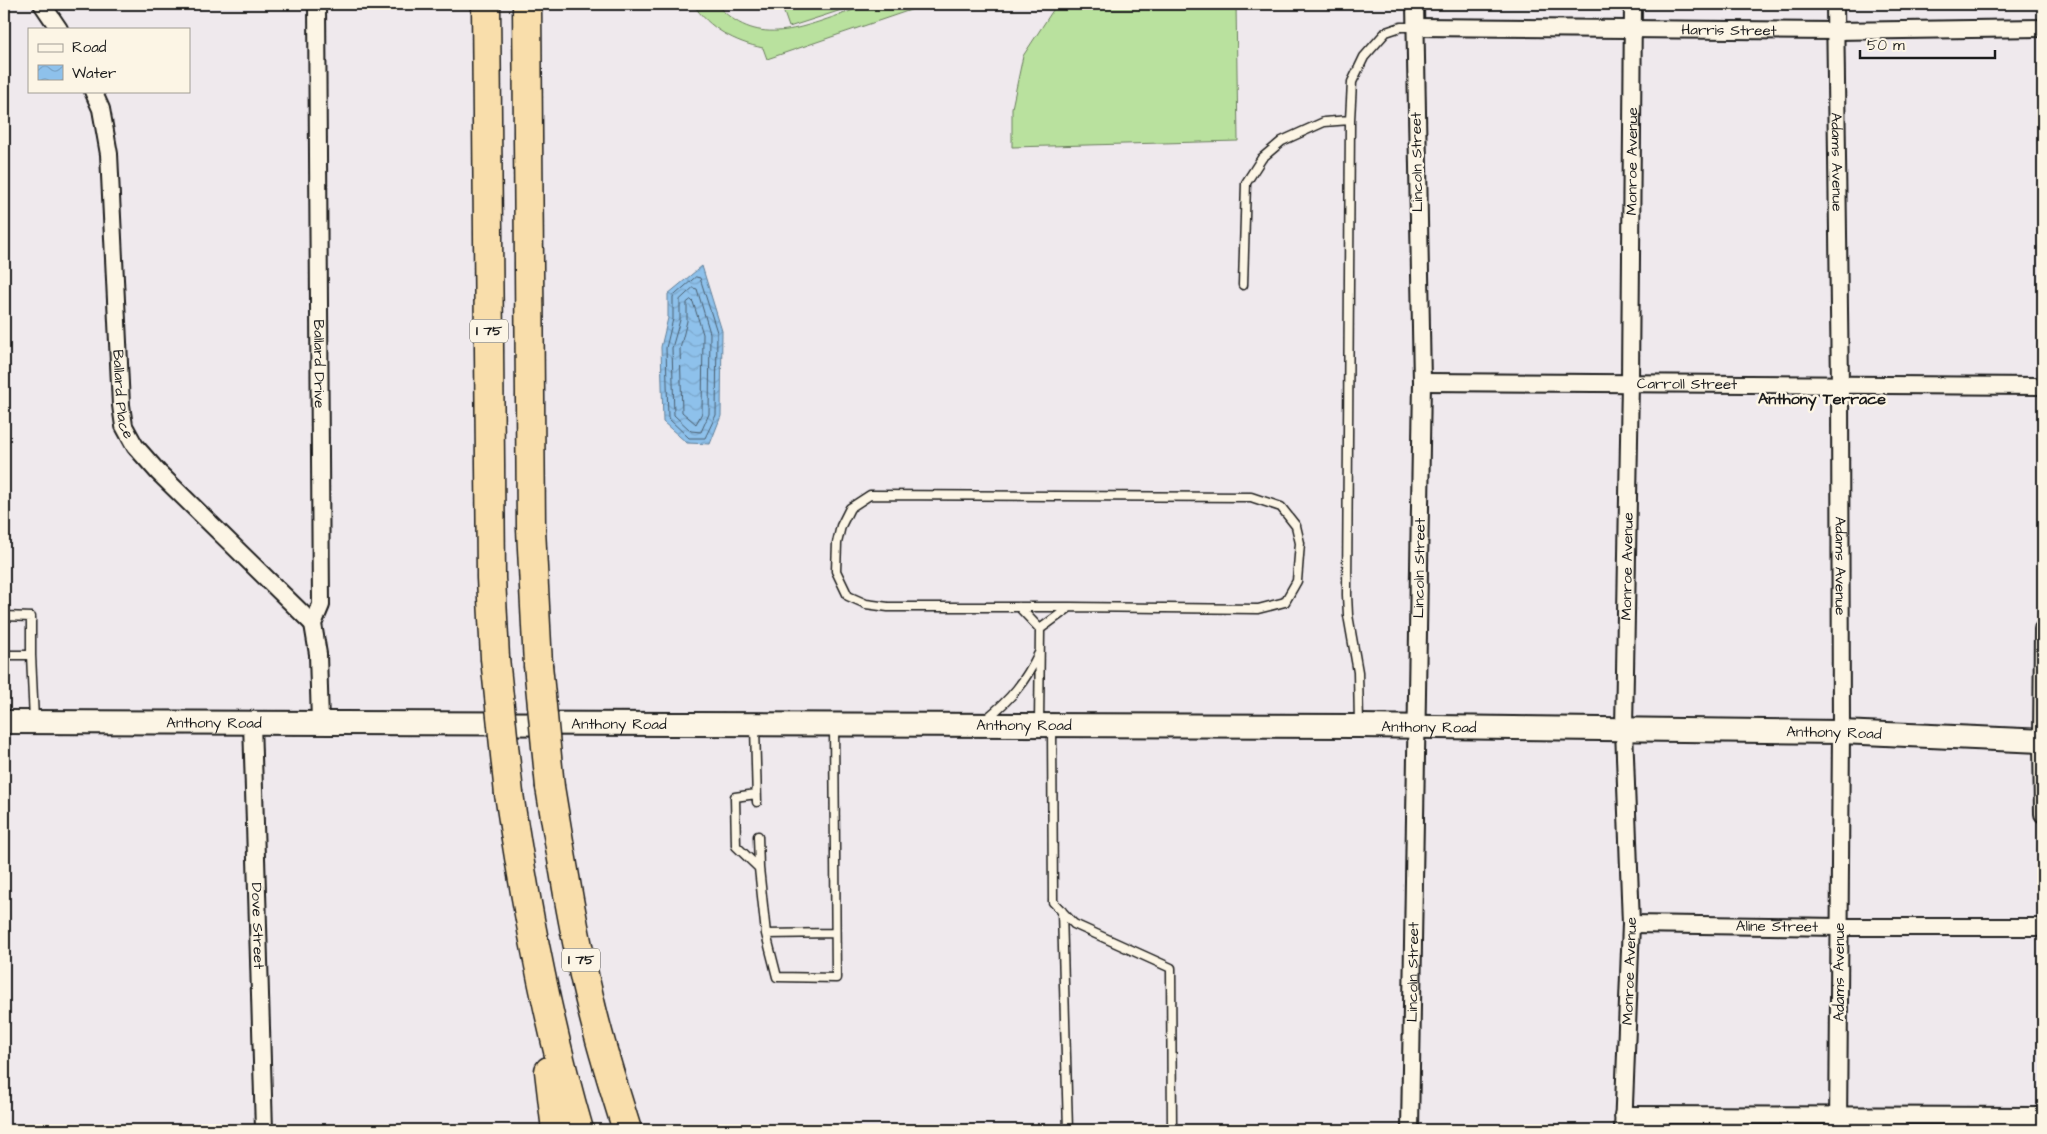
<svg xmlns="http://www.w3.org/2000/svg" width="2047" height="1134" font-family="'Architects Daughter',sans-serif">
  <defs>
    <pattern id="water-waves" width="16" height="10" patternUnits="userSpaceOnUse" patternTransform="scale(1.25)"><rect width="16" height="10" fill="#8ec1eb"/><path d="M0 5q4-4 8 0t8 0" fill="none" stroke="#7aa5c9"/></pattern>
  </defs>
  <rect width="100%" height="100%" fill="#efe9ed"/>
  <filter id="ink" filterUnits="userSpaceOnUse"><feTurbulence type="fractalNoise" baseFrequency=".02" numOctaves="2"/><feDisplacementMap in="SourceGraphic" scale="10" xChannelSelector="R" yChannelSelector="G"/><feConvolveMatrix kernelMatrix="1 2 1 2 8 2 1 2 1" color-interpolation-filters="sRGB"/></filter>
  <g filter="url(#ink)">
    <path fill="#b9e19e" stroke="#6a7e5d" d="M693,4H716C756,48 797,29 845,13C854,10 864,5 874,4C892,2 911,4 928,4L767,59L763,48C734,42 709,28 693,4Z
      M781,4H860L789,27Z
      M1057,4H1236L1238,141L1012,147V108L1023,56Z"/>
    <path fill="url(#water-waves)" stroke="#607f98" d="M702,266L722,331L721,416L710,444L687,443L663,422L661,347L668,318V294Z"/>
    <g fill="none" stroke-linecap="round" stroke-linejoin="round">
      <path stroke="#4a5e6f" stroke-width="1" d="M696,277L700,278L717,332L716,415L705,438H689L668,418L666,348L673,319V297Z
        M693,288L697,289L710,333L709,414L701,432L691,431L674,415L672,348L680,320V300Z
        M691,300L693,302L703,334L702,413L696,424L682,412L680,349L687,321V303Z"/>
      <defs>
        <path id="lane" d="M1243,285L1246,183L1262,158L1282,141L1324,122L1350,120
          M1019,607L1040,629L1039,724
          M4,616L31,617V655
          M1040,629L1070,607L1258,609L1285,602L1297,581L1300,543L1296,526L1281,507L1251,497L870,495L850,508L841,526L837,543L836,571L848,596L866,604L888,607H1070
          M4,655H31L34,720
          M986,719C1011,699 1025,682 1039,653
          M1359,724L1358,672L1348,615L1347,595L1350,120L1352,82L1364,57L1386,32L1401,27H1415
          M755,726L757,802
          M1052,728L1053,902L1074,924L1171,968L1172,1130
          M756,794L735,797L736,846L759,868L766,934L777,977L836,978L834,726
          M758,836L759,868
          M1062,911L1068,1130
          M766,934L835,933"/>
        <g id="street">
          <path d="M42,4L59,29"/>
          <path id="s1" d="M317,4L321,605L313,624L318,654L320,722"/>
          <path id="s2" d="M1835,4L1840,385L1841,732L1838,1130"/>
          <path id="s3" d="M1415,27L1835,31L2043,28"/>
          <path id="s4" d="M93,91L101,109L109,154L121,405L124,426L130,437L135,446L158,472L313,624"/>
          <path id="s5" d="M1422,382L2043,386"/>
          <path d="M2043,629L2042,741L2043,814"/>
          <path id="s6" d="M252,722L264,1130"/>
          <path id="s7" d="M1631,924L1839,927H2043"/>
          <path d="M1623,1115L2043,1116"/>
          <path id="s8" d="M1410,1130L1422,382L1415,4"/>
          <path id="s9" d="M1623,1130L1631,924L1624,729L1630,382L1633,4"/>
        </g>
        <g id="secondary">
          <path id="s10" d="M4,722L1359,726L1841,732L2043,741"/>
        </g>
        <path id="highway" d="M486,4L491,578L495,658
          M527,4L531,529L538,665
          M550,787C562,859 573,931 590,1001C600,1045 614,1088 627,1130
          M509,794C526,908 547,1020 579,1130
          M549,1071L556,1130"/>
      </defs>
      <use href="#lane" stroke="#1c1c1c" stroke-width="11"/>
      <use href="#street" stroke="#1c1c1c" stroke-width="20"/>
      <use href="#secondary" stroke="#1c1c1c" stroke-width="26"/>
      <use href="#highway" stroke="#1c1c1c" stroke-width="31"/>
      <use href="#lane" stroke="#fcf5e5" stroke-width="8"/>
      <use href="#street" stroke="#fcf5e5" stroke-width="16"/>
      <use href="#secondary" stroke="#fcf5e5" stroke-width="22"/>
      <use href="#highway" stroke="#f9deab" stroke-width="28"/>
      <defs>
        <path id="highway-bridge" d="M495,658L509,794
          M538,665L550,787"/>
      </defs>
      <use href="#highway-bridge" stroke="#1c1c1c" stroke-width="31" stroke-linecap="butt"/>
      <use href="#highway-bridge" stroke="#f9deab" stroke-width="28"/>
    </g>
  </g>
  <g text-anchor="middle" dominant-baseline="central" stroke-width="5" stroke-linejoin="round" paint-order="stroke">
    <g fill="#fcf5e5" stroke="#5f5d58" stroke-width="1">
      <rect x="470" y="319.5" width="38" height="23" rx="4"/>
      <rect x="562" y="948.5" width="38" height="23" rx="4"/>
    </g>
    <g font-size="14" font-weight="bold" fill="#1c1c1c">
      <text x="489" y="331">I 75</text>
      <text x="581" y="960">I 75</text>
    </g>
    <g font-size="15" fill="#1c1c1c" stroke="#fcf5e5">
      <text stroke="none"><textPath href="#s3" startOffset="314">Harris Street</textPath></text>
      <text transform="translate(1417 162) rotate(-91)">Lincoln Street</text>
      <text stroke="none"><textPath href="#s9" startOffset="969">Monroe Avenue</textPath></text>
      <text stroke="none"><textPath href="#s2" startOffset="158">Adams Avenue</textPath></text>
      <text stroke="none"><textPath href="#s1" startOffset="360">Ballard Drive</textPath></text>
      <text stroke="none"><textPath href="#s5" startOffset="265">Carroll Street</textPath></text>
      <text stroke="none"><textPath href="#s4" startOffset="306">Ballard Place</textPath></text>
      <text stroke="none"><textPath href="#s8" startOffset="562">Lincoln Street</textPath></text>
      <text stroke="none"><textPath href="#s9" startOffset="564">Monroe Avenue</textPath></text>
      <text stroke="none"><textPath href="#s2" startOffset="562">Adams Avenue</textPath></text>
      <text stroke="none"><textPath href="#s10" startOffset="210">Anthony Road</textPath></text>
      <text stroke="none"><textPath href="#s10" startOffset="615">Anthony Road</textPath></text>
      <text stroke="none"><textPath href="#s10" startOffset="1020">Anthony Road</textPath></text>
      <text stroke="none"><textPath href="#s10" startOffset="1425">Anthony Road</textPath></text>
      <text stroke="none"><textPath href="#s10" startOffset="1830">Anthony Road</textPath></text>
      <text stroke="none"><textPath href="#s6" startOffset="204">Dove Street</textPath></text>
      <text stroke="none"><textPath href="#s7" startOffset="146">Aline Street</textPath></text>
      <text stroke="none"><textPath href="#s8" startOffset="158">Lincoln Street</textPath></text>
      <text stroke="none"><textPath href="#s9" startOffset="159">Monroe Avenue</textPath></text>
      <text transform="translate(1839 972) rotate(-90)">Adams Avenue</text>
    </g>
    <g font-size="16" font-weight="bold" fill="#1c1c1c" stroke="#fcf5e5">
      <text x="1822" y="399">Anthony Terrace</text>
    </g>
  </g>
  <rect width="2047" height="1134" fill="none" stroke="#fcf5e5" stroke-width="20"/>
  <rect x="10" y="10" width="2027" height="1114" fill="none" stroke="#1c1c1c" stroke-width="2" filter="url(#ink)"/>
  <rect x="28" y="28" width="162" height="65" fill="#fcf5e5" stroke="#a29e95"/>
  <rect x="38" y="44" width="25" height="8" fill="#fcf5e5" stroke="#a29e95"/>
  <text x="72" y="52" font-size="15" fill="#1c1c1c">Road</text>
  <rect x="38" y="65" width="25" height="15" fill="url(#water-waves)" stroke="#a29e95"/>
  <text x="72" y="78" font-size="15" fill="#1c1c1c">Water</text>
  <path d="M1860 50v8h135v-8" fill="none" stroke="#1c1c1c" stroke-width="2.5"/>
  <text x="1867" y="50" font-size="15" fill="#1c1c1c" stroke="#fcf5e5" stroke-width="4" paint-order="stroke">50 m</text>
</svg>
